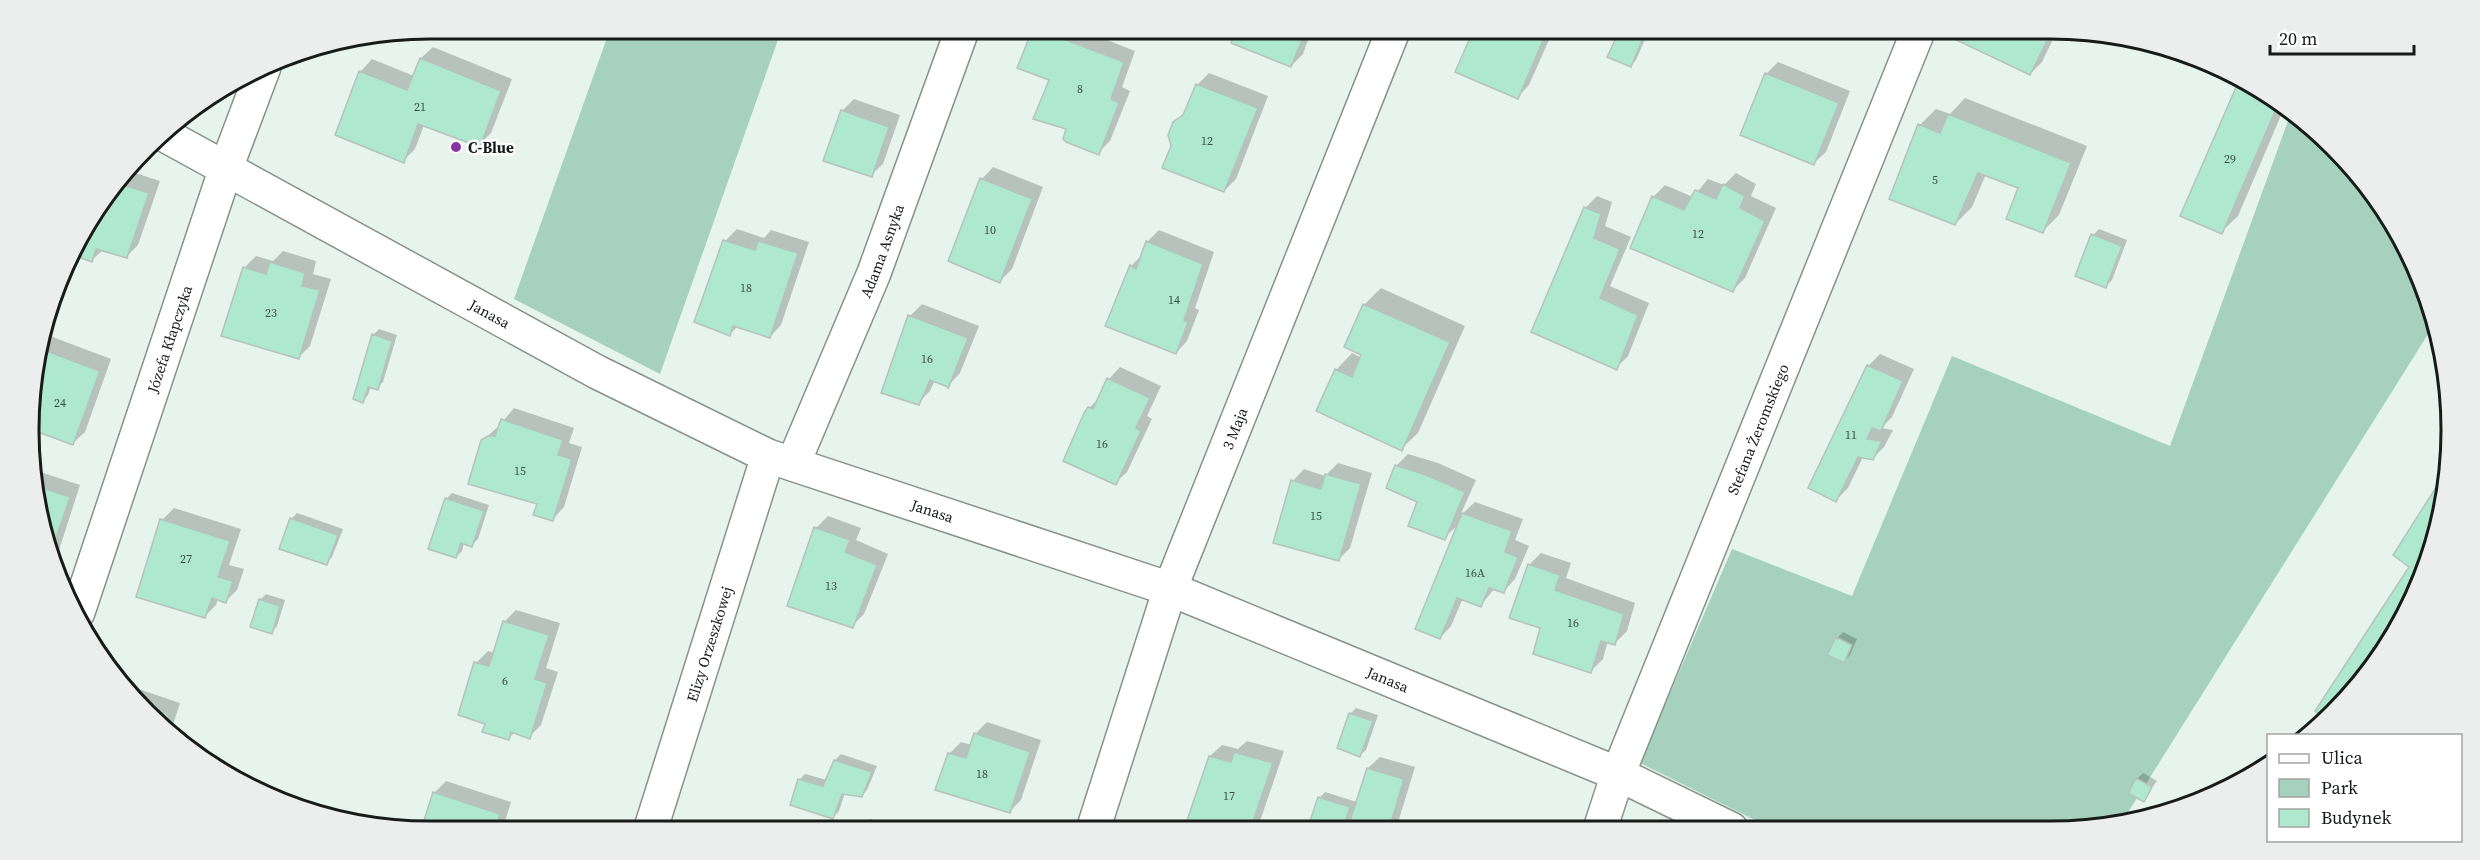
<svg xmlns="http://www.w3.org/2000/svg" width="2480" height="860" font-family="'Source Serif 4',serif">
  <rect width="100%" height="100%" fill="#e7f3ed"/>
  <path fill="#a5d1be" d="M780,34L660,374L514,299L608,35Z
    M2292,110C2356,157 2417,246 2435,323L2122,822L2103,828L1773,829L1640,763L1732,549L1852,596L1952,356L2170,446Z"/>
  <path fill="#0003" d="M2050,28L2058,29L2042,62L2030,74L1954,37L1958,29Z
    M1621,30L1648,32L1636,60L1630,66Z
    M1474,31H1553L1529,85L1518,97Z
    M1237,32H1311L1303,54L1291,66Z
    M1033,33H1089L1135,51L1122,87L1130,91L1110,141L1098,153L1068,128Z
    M433,47L512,79L491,133L479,145L424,125L415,149L403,161L336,135L361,71L372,59L414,76L421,58Z
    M1778,62L1850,91L1826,152L1814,163L1766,74Z
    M1209,73L1268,96L1236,179L1224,191L1173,146L1174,123L1187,110L1197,85Z
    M2241,79L2285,106L2238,216L2221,232L2182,215Z
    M1965,98L2087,146L2059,215L2042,232L2020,187L1986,174L1972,207L1955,224L1920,125L1936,109L1950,114Z
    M854,99L900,115L883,164L871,175L842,111Z
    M993,167L1043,187L1012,269L1000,281L982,179Z
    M126,170L160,181L138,245L126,257L103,250L92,260L70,252L112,185Z
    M1736,173L1756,184L1751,196L1776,208L1745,278L1733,290L1653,197L1665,185L1693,197L1708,179L1724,185Z
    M1597,196L1612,202L1605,226L1631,237L1610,286L1649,303L1628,356L1616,368L1533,331L1585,208Z
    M737,229L764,238L771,230L809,242L781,325L770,337L738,326L730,334L725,241Z
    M2099,229L2127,240L2112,280L2106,286L2093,235Z
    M1159,230L1214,252L1195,308L1199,310L1187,341L1176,353L1131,266L1143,254L1147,242Z
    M283,251L316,261L313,274L331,279L310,346L298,358L244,268L256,256L273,261Z
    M1381,288L1465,326L1418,433L1401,449L1336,370L1352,353L1362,358L1364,305Z
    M922,304L979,326L960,373L949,385L935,380L930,391L918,403L910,316Z
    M379,329L397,335L383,382L377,388L371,386L368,395L363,401L354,398L374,334Z
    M50,336L111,359L85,432L73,443L30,427L32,378L42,344Z
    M1880,354L1914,369L1892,417L1881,428L1893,430L1884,447L1872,459L1863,457L1848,488L1836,500L1868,366Z
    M1120,367L1161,386L1147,416L1152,419L1127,472L1115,483L1089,408L1100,397L1109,379Z
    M514,408L574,428L569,443L582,447L564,507L553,519L483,440L500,425Z
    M1408,454L1438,463L1476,480L1460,516L1475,502L1523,519L1515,540L1529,546L1515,579L1504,591L1495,588L1481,605L1463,598L1451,626L1440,638L1460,523L1444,538L1396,466Z
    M1338,463L1372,473L1350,548L1338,560L1293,481L1304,469L1325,476Z
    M31,469L80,485L59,550L52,556L42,534Z
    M452,493L489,505L478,539L472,545L464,543L462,551L456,557L446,499Z
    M174,508L241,529L229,565L244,569L237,590L226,601L218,599L216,605L204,617L162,520Z
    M297,513L343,529L332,557L326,563L291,519Z
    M828,516L861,528L856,540L888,554L864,614L852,626L816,528Z
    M1541,553L1571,563L1566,578L1635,603L1627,631L1615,643L1608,641L1603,659L1591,671L1542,627L1529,565Z
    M266,594L285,600L277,626L272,632L260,600Z
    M516,610L560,623L546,668L558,672L541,725L529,737L515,732L508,739L487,723L476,663L488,651L495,653L504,622Z
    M1843,632L1857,639L1850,655L1844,661L1837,638Z
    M121,683L180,703L170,734L146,714Z
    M1356,708L1378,715L1366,750L1360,755L1350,714Z
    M987,722L1041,740L1021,800L1009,812L949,754L961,742L972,745L975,734Z
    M1247,741L1284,751L1257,830H1195L1186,828L1210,756L1222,745L1238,749Z
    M841,754L877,766L867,790L861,796L845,793L839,811L833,817L799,780L805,774L827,780L835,760Z
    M1380,757L1415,767L1396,829L1309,830L1319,798L1325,792L1357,802L1368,768Z
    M2143,773L2157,781L2143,800L2137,779Z
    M446,781L511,802L502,831L422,830L434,793Z
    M870,819L906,831H859Z
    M1488,822L1509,829H1481Z"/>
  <path fill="#aee8cf" stroke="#b6c2bc" stroke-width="1.5" d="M1956,29L2050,28L2053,29L2030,75L1952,38Z
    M1620,30H1626L1643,38L1631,67L1607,57Z
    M1473,31H1547L1518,99L1455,72Z
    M1235,32H1305L1291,67L1231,43Z
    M1031,33H1048L1124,62L1111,99L1119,103L1099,155L1066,142L1063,139L1066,129L1033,119L1049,80L1017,68Z
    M420,58L501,91L480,147L418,124L404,163L335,135L359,71L407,90Z
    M1765,73L1839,103L1814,165L1740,135Z
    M2240,78L2279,102L2222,234L2180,216Z
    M1196,84L1258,108L1224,192L1162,168L1171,146L1168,135L1173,122L1183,115Z
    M841,110L889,127L872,177L823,161Z
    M1948,114L2071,163L2043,233L2006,219L2018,188L1978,173L1955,225L1889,199L1918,124L1940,133Z
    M980,178L1032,199L1000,283L948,261Z
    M115,182L149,193L127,258L96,249L92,262L70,254Z
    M1723,184L1745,196L1740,208L1765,221L1733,292L1630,248L1652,196L1684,210L1695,190L1716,199Z
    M1584,207L1601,214L1594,238L1620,249L1600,298L1638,315L1617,370L1531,332Z
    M2091,234L2122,246L2106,288L2075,276Z
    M723,240L755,250L758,241L798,253L770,338L733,326L730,336L694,322Z
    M1146,241L1203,264L1184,320L1188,322L1176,354L1105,326L1130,265L1136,269Z
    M270,262L305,273L302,286L320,290L299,359L221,336L243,267L266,274Z
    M1363,304L1450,342L1402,451L1316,411L1335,369L1352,377L1361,355L1344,347Z
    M908,315L968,338L948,389V387L930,380L919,405L881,393Z
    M372,334L392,341L378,390L368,387L363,403L353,399Z
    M41,349L100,371L73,445L30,429L32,378Z
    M1867,365L1903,381L1881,431L1872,428L1867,439L1882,441L1873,460L1858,457L1836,502L1808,488Z
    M1107,378L1150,398L1136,428L1141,431L1116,485L1063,461L1084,413L1088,407L1093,409Z
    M501,419L563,440L558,455L572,459L553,521L533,515L537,504L468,484L481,440L488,436H495Z
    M1395,465L1426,475L1465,492L1445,540L1408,526L1417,502L1386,488Z
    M2449,467L2438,534L2398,631L2325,719L2315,711L2409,567L2393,555Z
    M1325,474L1361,484L1339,561L1273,543L1291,480L1321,489Z
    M34,485L70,497L51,553L42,534Z
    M445,498L484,511L472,547L461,543L456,558L428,549Z
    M1462,513L1512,531L1505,552L1518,557L1504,593L1489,588L1481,607L1457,598L1440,639L1415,629Z
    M290,518L338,535L327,565L279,549Z
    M160,519L230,541L218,577L233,581L226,603L212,598L205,618L136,597Z
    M814,527L850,540L845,552L877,565L853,628L787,606Z
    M1528,564L1560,575L1555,590L1624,614L1615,645L1601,641L1591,673L1533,654L1540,628L1509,618Z
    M259,599L280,606L272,634L250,627Z
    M503,621L549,635L535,679L547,683L530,739L511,732L509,740L482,732L485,724L458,715L474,662L489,666Z
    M1836,637L1852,645L1844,663L1827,655Z
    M138,704L169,715L165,729L146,714Z
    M1349,713L1373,721L1360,757L1337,748Z
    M974,733L1030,752L1010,813L935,790L948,753L966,758Z
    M1234,752L1273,763L1250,830L1184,829L1209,756L1231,762Z
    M834,760L872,772L862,797L842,794L833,819L790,805L798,779L823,786Z
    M1367,768L1404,779L1389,830H1347Z
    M2136,778L2152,787L2144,802L2128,793Z
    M433,792L500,814L495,831L421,830Z
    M1318,797L1350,807L1343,830H1307Z"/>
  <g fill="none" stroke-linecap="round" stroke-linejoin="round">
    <defs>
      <g id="minor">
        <path id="s1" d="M161,133L597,372L768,456L1170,589L1618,774L1731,829"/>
        <path id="s2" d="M793,464L874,273L961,33"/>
        <path id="s3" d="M78,612L226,168L264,67"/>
        <path id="s4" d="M1600,829L1618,774L1919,29"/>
        <path id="s5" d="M1093,830L1170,589L1393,31"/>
        <path id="s6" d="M650,831L768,456"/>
      </g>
    </defs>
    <use href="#minor" stroke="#87928d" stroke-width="36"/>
    <use href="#minor" stroke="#fff" stroke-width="33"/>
  </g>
  <circle fill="#8835a4" stroke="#fff" stroke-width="2" cx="456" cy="147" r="6"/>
  <g text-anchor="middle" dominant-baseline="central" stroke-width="5" stroke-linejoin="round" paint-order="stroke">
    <g font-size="12" fill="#3d4e46">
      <text x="1080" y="89">8</text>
      <text x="420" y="107">21</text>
      <text x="1207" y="141">12</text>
      <text x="2230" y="159">29</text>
      <text x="1935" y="180">5</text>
      <text x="990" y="230">10</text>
      <text x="1698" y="234">12</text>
      <text x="746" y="288">18</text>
      <text x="1174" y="300">14</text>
      <text x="271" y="313">23</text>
      <text x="927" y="359">16</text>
      <text x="60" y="403">24</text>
      <text x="1851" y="435">11</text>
      <text x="1102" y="444">16</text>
      <text x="520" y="471">15</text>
      <text x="1316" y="516">15</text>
      <text x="186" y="559">27</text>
      <text x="1475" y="573">16A</text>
      <text x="831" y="586">13</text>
      <text x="1573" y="623">16</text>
      <text x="505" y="681">6</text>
      <text x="982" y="774">18</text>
      <text x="1229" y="796">17</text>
    </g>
    <g font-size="15" font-weight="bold" fill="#171b19" stroke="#fff" text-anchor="start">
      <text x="468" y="147">C-Blue</text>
    </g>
    <g font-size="15" fill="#171b19" stroke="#fff">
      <text stroke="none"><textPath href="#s2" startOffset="231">Adama Asnyka</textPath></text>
      <text stroke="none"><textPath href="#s1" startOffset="375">Janasa</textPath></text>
      <text stroke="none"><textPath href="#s3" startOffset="288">Józefa Kłapczyka</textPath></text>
      <text stroke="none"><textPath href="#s5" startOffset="426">3 Maja</textPath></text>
      <text stroke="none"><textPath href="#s4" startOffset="430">Stefana Żeromskiego</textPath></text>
      <text stroke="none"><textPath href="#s1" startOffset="861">Janasa</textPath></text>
      <text stroke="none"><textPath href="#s6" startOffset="196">Elizy Orzeszkowej</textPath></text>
      <text stroke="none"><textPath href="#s1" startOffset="1347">Janasa</textPath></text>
    </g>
  </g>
  <path d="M0 0H2480V860H0ZM430 39H2050A391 391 0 0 1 2441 430V430A391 391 0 0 1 2050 821H430A391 391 0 0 1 39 430V430A391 391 0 0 1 430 39Z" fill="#eceded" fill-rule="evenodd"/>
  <path fill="none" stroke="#171b19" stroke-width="3" d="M430 39H2050A391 391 0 0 1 2441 430V430A391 391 0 0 1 2050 821H430A391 391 0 0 1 39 430V430A391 391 0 0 1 430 39Z"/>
  <rect x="2267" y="734" width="195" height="108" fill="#ffffff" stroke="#a2a4a3" stroke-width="1.5"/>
  <rect x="2279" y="754" width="30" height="9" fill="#ffffff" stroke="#a2a4a3" stroke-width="1.5"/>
  <text x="2321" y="764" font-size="18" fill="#171b19">Ulica</text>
  <rect x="2279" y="779" width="30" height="18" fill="#a5d1be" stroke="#a2a4a3" stroke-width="1.5"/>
  <text x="2321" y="794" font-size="18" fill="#171b19">Park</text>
  <rect x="2279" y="809" width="30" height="18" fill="#aee8cf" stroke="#a2a4a3" stroke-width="1.5"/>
  <text x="2321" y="824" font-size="18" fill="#171b19">Budynek</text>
  <path d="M2270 45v9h144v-9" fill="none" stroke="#171b19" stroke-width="3"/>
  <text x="2279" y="45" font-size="18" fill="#171b19" stroke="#ffffff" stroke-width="4.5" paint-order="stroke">20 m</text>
</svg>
